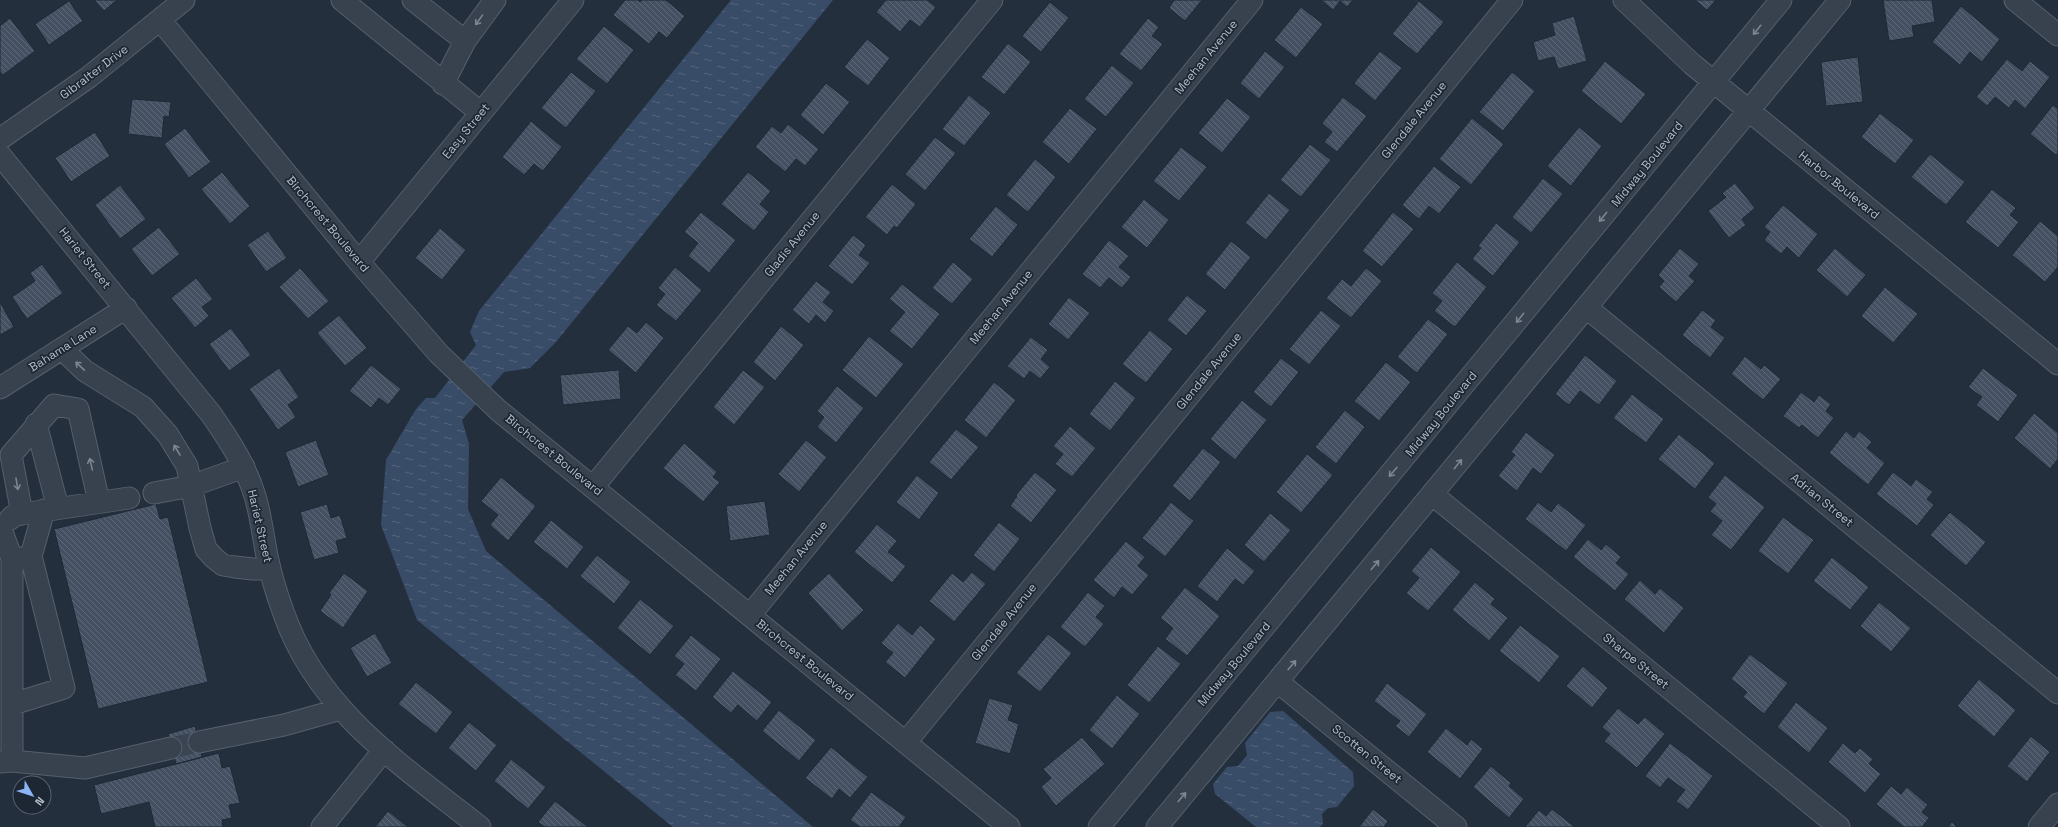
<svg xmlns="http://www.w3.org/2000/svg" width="2058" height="827" font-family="'Space Grotesk',sans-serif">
  <defs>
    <pattern id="water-ripples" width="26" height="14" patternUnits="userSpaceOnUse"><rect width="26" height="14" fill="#394c67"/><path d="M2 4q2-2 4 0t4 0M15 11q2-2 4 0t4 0" fill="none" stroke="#53647b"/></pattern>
    <pattern id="building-back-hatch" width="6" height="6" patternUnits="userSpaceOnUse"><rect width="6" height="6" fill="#455162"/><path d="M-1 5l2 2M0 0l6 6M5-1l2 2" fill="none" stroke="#5d6877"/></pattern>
  </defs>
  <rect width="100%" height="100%" fill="#242f3e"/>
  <path fill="url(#water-ripples)" d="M731,0H833L556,342L530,368L504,372L462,420L469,444L468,509L486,551L813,827H673L417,620L381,525L386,460L416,409L426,398H435L476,345L470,332L479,311Z
    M1283,711L1353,772L1354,786L1337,807L1328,808L1322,814L1323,823L1320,827H1256L1215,794L1213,784L1227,767L1238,766L1247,755L1245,743L1270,712Z"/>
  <path fill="url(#building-back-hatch)" stroke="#1f2835" d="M94,0H117L104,11Z
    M625,0H638L640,2L642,0H666L685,16L667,38L659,32L649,44L613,15Z
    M886,0H927L936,7L920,27L910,20L900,32L876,12Z
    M1174,0H1202L1185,21L1169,8Z
    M1321,0H1353L1347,7L1340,1L1333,10Z
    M1695,0H1716L1707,10Z
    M1883,0H1932L1935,22L1912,26L1914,37L1889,41Z
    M69,1L83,21L49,45L35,24Z
    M1419,1L1444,22L1417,54L1392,34Z
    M1050,2L1069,18L1041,52L1022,36Z
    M1961,6L2000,39L1982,62L1970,52L1960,65L1932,42Z
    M1301,7L1323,24L1296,58L1274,40Z
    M1574,16L1587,61L1558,69L1554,57L1538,61L1533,42L1555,35L1552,23Z
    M10,18L35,51L3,75L0,72V26Z
    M1148,18L1159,27L1152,36L1163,44L1141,71L1119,54Z
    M604,26L634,50L607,84L576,59Z
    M867,39L890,58L868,86L844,67Z
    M1008,43L1031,62L1004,95L981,77Z
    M1265,51L1285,67L1259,99L1240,83Z
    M1380,51L1402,68L1375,101L1354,83Z
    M1858,57L1863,102L1826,106L1821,62Z
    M2007,59L2022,71L2030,61L2050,77L2025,109L2015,100L2009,108L1995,97L1987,106L1976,97Z
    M1605,61L1646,94L1621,124L1581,91Z
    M1112,65L1134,83L1106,117L1084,99Z
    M571,72L596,91L566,128L541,108Z
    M1512,72L1535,91L1503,131L1479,112Z
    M826,83L850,102L823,135L800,115Z
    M969,95L991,113L964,146L942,129Z
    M1343,97L1367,116L1337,152L1324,142L1332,132L1322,123Z
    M1227,98L1251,117L1222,153L1198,133Z
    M132,99L171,102L169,117L164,116L162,138L128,134Z
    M2053,105L2058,109V153L2056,155L2030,134Z
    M1070,108L1097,129L1069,164L1042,142Z
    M1880,113L1914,140L1895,164L1861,137Z
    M1472,118L1504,144L1471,185L1439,159Z
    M531,121L562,147L543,171L534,164L524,175L502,157Z
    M788,124L819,149L805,166L796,159L785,172L755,147L772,126L781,133Z
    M1579,127L1602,146L1571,186L1547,166Z
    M185,128L211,162L189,178L164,144Z
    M95,132L110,156L71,182L55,158Z
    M935,137L956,153L925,191L905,174Z
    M1310,144L1331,160L1301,197L1280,180Z
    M1181,147L1207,167L1179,201L1153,181Z
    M1930,154L1965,182L1946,205L1911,177Z
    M1035,159L1056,177L1028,212L1006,195Z
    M1434,166L1461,187L1439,214L1429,206L1419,219L1402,205Z
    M222,172L250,206L230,224L201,189Z
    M748,172L771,191L760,204L769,212L754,231L721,204Z
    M1543,178L1563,194L1531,233L1512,217Z
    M1735,183L1755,208L1742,219L1746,225L1729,238L1708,211L1726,197L1722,193Z
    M892,184L916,204L897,228L894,226L887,235L865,217Z
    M120,185L146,219L120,239L95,205Z
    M1992,189L2016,208L2010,215L2019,222L1998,248L1965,222Z
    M1269,193L1290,210L1266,240L1245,223Z
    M1144,199L1169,220L1147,248L1121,227Z
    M1783,205L1818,234L1799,258L1787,247L1781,254L1764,240L1770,232L1764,227Z
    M996,206L1018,225L992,257L969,239Z
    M701,212L736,240L709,273L688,256L698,243L684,232Z
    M1393,212L1414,229L1382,267L1362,251Z
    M2040,221L2058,236V267L2045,282L2012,255Z
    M1496,223L1520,242L1493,276L1472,259L1481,248L1478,246Z
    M159,227L180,254L152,276L131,249Z
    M440,228L466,250L442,280L415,258Z
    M268,231L287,258L266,272L247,245Z
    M853,235L866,245L859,255L870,263L852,285L828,266Z
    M1109,240L1129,256L1119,267L1131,277L1122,288L1109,278L1100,288L1082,274Z
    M1231,241L1251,257L1225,290L1205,274Z
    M1680,248L1699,264L1689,276L1695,281L1676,302L1659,287L1664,281L1658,275Z
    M1835,248L1866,275L1847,297L1816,270Z
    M953,262L973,279L952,304L932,288Z
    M1457,262L1487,287L1455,327L1434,311L1442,301L1432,293Z
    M42,264L63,293L27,319L12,297L35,281L30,273Z
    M675,267L702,290L676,321L656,305L665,294L658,288Z
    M300,268L329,301L308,319L279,287Z
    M1366,268L1382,281L1351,318L1326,298L1342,279L1351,286Z
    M196,278L213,299L202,307L209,316L195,328L171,298Z
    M816,281L831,292L823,302L834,311L825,323L816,315L809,324L792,310Z
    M902,284L940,314L912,349L889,331L905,312L889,299Z
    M1885,287L1918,314L1893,343L1861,316Z
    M1187,295L1207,311L1186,336L1167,320Z
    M1069,297L1090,313L1068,340L1048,324Z
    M0,302L14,327L0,335Z
    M1321,310L1341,326L1309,365L1289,349Z
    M1702,310L1716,320L1711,327L1725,338L1710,358L1682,335Z
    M339,315L367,348L345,366L317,333Z
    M1428,319L1448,334L1417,373L1397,357Z
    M646,322L664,338L636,373L608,350L628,326L637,333Z
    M781,326L804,345L775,381L753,362Z
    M231,328L251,355L229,371L209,344Z
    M1150,330L1173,349L1146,383L1122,364Z
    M869,336L904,364L876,398L842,370Z
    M1031,337L1048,350L1041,359L1050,367L1040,379L1030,371L1024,379L1007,366Z
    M1585,355L1617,381L1599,405L1580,391L1569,405L1555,394Z
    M1745,356L1761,369L1764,365L1781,379L1763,400L1731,374Z
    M1281,358L1299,372L1271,407L1253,392Z
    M1386,362L1411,382L1379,421L1354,401Z
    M371,365L401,389L388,405L379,398L371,408L349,391Z
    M279,368L299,397L288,405L296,417L278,430L249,389Z
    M1983,368L2018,395L1998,422L1976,405L1982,397L1968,387Z
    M619,370L621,399L563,405L560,375Z
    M743,370L765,387L734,425L713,407Z
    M1115,381L1136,398L1110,431L1089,414Z
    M994,382L1016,400L986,438L964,420Z
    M837,386L864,408L836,443L817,427L824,417L817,411Z
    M1801,392L1814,402L1819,395L1831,404L1826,411L1834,418L1818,438L1802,425L1799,428L1783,416Z
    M1632,394L1664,419L1646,443L1613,418Z
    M1242,400L1267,420L1235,460L1210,439Z
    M1345,410L1365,427L1336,464L1315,447Z
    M2034,413L2058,433V459L2050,469L2014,438Z
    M1070,426L1096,448L1072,477L1055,464L1063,454L1053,446Z
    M956,429L979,447L951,480L929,462Z
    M1846,431L1854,438L1859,431L1872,442L1867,448L1885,463L1868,485L1829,453Z
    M1526,432L1555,455L1541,474L1533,468L1517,491L1498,476L1515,455L1511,452Z
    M1679,434L1715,463L1695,489L1658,459Z
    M316,440L329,475L298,487L285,452Z
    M806,440L827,457L799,492L778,474Z
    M684,443L717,472L713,477L720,482L703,502L663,468Z
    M1203,448L1221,462L1190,501L1172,486Z
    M1307,454L1333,475L1301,513L1276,492Z
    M1035,472L1057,490L1031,523L1010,506L1017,496L1016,495Z
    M1893,472L1911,486L1916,479L1933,492L1927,499L1934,505L1917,526L1876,494Z
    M917,475L939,493L919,520L896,502Z
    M1725,475L1765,507L1731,550L1711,535L1722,521L1710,511L1716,504L1708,497Z
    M501,477L536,506L508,541L490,525L498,515L481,501Z
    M765,501L770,535L730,541L726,506Z
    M1171,502L1194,521L1165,557L1142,538Z
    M1538,502L1551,512L1558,503L1586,525L1566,551L1525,519Z
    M156,504L160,519L168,517L208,682L98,709L54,529Z
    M327,504L331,518L340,515L347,538L336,541L339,553L314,560L300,512Z
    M1950,512L1986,542L1966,566L1930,535Z
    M1270,513L1291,530L1264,562L1244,545Z
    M1783,517L1814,540L1788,574L1758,551Z
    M551,520L584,547L567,569L533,542Z
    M999,522L1020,539L994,572L973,555Z
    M877,524L897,541L888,552L906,566L892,583L854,552Z
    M1588,539L1601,550L1606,544L1621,557L1616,563L1629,574L1615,591L1573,557Z
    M1126,541L1145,557L1138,566L1149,575L1132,595L1122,587L1114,598L1093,580Z
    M1431,547L1461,572L1428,611L1406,593L1419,578L1411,571Z
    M1227,548L1255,571L1243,585L1235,579L1217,602L1197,586Z
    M597,555L631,582L614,604L580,576Z
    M1832,557L1869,587L1850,610L1813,581Z
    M972,572L986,584L954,622L929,601L952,573L963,582Z
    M344,573L368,591L343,628L320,611L331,595L329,593Z
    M829,573L864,610L842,631L808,593Z
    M1640,580L1655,594L1660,588L1684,608L1664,633L1624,599Z
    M1475,582L1495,599L1491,604L1508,618L1489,641L1452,610Z
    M1185,587L1220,616L1187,656L1165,639L1173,628L1160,618Z
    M1088,592L1105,606L1096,617L1104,624L1085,647L1060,627Z
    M640,599L674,626L650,655L617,628Z
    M1879,602L1911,628L1891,652L1860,626Z
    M898,623L912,635L920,625L936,639L905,678L885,662L893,653L881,643Z
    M1520,625L1560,656L1539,683L1499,651Z
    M375,633L392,663L367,677L350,648Z
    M1048,634L1072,653L1040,692L1016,673Z
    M691,635L721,659L696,691L675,675L684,664L674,656Z
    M1158,646L1181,664L1149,703L1127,685Z
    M1750,654L1788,683L1764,714L1743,697L1747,692L1731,679Z
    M1583,666L1608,688L1592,708L1566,686Z
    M733,671L772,702L757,721L738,705L731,713L712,697Z
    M1979,679L2016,710L1994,737L1957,706Z
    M416,682L453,712L436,734L398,704Z
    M1387,683L1427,714L1409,737L1395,726L1400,721L1374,701Z
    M1117,695L1140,714L1112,749L1089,730Z
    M989,698L1013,705L1008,720L1019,724L1010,754L975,743Z
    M1796,702L1828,728L1809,753L1777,727Z
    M1618,708L1638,724L1645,717L1665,734L1637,768L1604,741L1610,734L1602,727Z
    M779,710L816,740L799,761L762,731Z
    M469,722L497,745L476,771L448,748Z
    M195,726L202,757L176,764L168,734Z
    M1446,728L1467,745L1471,739L1483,749L1460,779L1427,752Z
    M2031,736L2050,752L2027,782L2007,766Z
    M1082,737L1105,764L1056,806L1041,787L1051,778L1043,769Z
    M1670,743L1713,776L1688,810L1676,801L1685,790L1668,778L1660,788L1645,776Z
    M1843,743L1855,753L1860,748L1873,759L1869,764L1881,774L1865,793L1828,762Z
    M831,747L868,777L850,798L839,789L832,799L805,778Z
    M219,753L222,768L230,766L240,803L229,805L232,818L222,820L223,827H155L149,802L101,814L94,785Z
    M511,759L546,787L528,809L494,781Z
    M1491,766L1511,783L1509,786L1524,799L1509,818L1473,787Z
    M1891,786L1901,794L1907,787L1928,805L1922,812L1929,818L1922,827H1904L1876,804Z
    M871,792L906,817L899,827H860L850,820Z
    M555,801L588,827H545L538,822Z
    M1373,809L1388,821L1384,827H1359Z
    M1552,809L1575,827H1525L1539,810L1546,816Z
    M388,811L408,827H375Z
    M1952,822L1957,827H1948Z"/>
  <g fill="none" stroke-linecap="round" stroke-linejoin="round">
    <path stroke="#3a4453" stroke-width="21" stroke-dasharray="21 10" stroke-linecap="butt" d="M171,748L199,742"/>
    <defs>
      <path id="minor" d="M342,0L481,113
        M413,0L465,41L443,84
        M1624,0L1692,64L2058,364
        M2015,0L2058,35
        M161,21L359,262L439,354L498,410L1009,827
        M465,41L495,0
        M0,139L89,77L184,0
        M0,155L211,414C229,440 246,466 255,496C261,516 263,536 267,556C271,576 277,595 284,614C318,711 403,766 480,827
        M359,262L573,0
        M1587,308L2058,693
        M62,349L85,371L143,407L168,435L187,466L200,528L206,549L214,558L223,565L235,567L253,569L270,568
        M0,388L126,308
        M36,424L58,508
        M593,487L992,0
        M154,493L191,486L244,467
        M1433,495L1839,827
        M22,514L11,455L54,405L78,409L99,502
        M10,519L13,516L22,514L129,498
        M17,559L31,556L44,510
        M750,615L1252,0
        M1278,682L1456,827
        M13,704L64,688L31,556
        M199,742L284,725L341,709
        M906,742L1512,0
        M12,761L85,768L171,748
        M0,762L12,761V559L1,529
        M322,827L384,750
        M1099,827L1781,0
        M1157,827L1840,0
        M2039,827L2058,804"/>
    </defs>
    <use href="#minor" stroke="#565f6c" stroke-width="23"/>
    <use href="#minor" stroke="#38414e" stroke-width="21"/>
  </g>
  <defs><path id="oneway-shaft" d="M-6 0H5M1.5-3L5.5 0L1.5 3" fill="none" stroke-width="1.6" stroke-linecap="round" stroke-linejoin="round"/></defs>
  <g stroke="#7c8592">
    <use href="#oneway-shaft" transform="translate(479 20) rotate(126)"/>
    <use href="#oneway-shaft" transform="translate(1757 30) rotate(129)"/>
    <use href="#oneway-shaft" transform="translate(1603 217) rotate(129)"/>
    <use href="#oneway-shaft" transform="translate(1520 318) rotate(129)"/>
    <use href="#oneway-shaft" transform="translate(80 366) rotate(-137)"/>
    <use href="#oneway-shaft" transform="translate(177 450) rotate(-121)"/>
    <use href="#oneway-shaft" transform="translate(91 464) rotate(-103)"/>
    <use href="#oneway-shaft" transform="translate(1458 464) rotate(-51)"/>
    <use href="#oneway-shaft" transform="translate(1393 472) rotate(130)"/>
    <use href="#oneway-shaft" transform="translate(17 484) rotate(80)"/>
    <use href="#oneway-shaft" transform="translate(1375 565) rotate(-50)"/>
    <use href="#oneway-shaft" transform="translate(1292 665) rotate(-50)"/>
    <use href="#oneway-shaft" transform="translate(1182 797) rotate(-50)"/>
  </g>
  <g text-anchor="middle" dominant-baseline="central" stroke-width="3.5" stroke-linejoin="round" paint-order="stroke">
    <g font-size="12" fill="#b4bcc9" stroke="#1d2633">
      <text transform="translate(1206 57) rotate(-51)">Meehan Avenue</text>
      <text transform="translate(94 72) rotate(-37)">Gibralter Drive</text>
      <text transform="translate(1414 120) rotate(-51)">Glendale Avenue</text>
      <text transform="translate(466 131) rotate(-51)">Easy Street</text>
      <text transform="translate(1647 164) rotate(-51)">Midway Boulevard</text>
      <text transform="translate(1839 185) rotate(39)">Harbor Boulevard</text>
      <text transform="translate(328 224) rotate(50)">Birchcrest Boulevard</text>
      <text transform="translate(792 244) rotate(-51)">Gladis Avenue</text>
      <text transform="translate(85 258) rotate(51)">Hariet Street</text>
      <text transform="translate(1001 307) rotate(-51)">Meehan Avenue</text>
      <text transform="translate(63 348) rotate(-32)">Bahama Lane</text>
      <text transform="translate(1209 371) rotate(-51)">Glendale Avenue</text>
      <text transform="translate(1441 414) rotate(-51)">Midway Boulevard</text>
      <text transform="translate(554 455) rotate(39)">Birchcrest Boulevard</text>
      <text transform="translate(1822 500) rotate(39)">Adrian Street</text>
      <text transform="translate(260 526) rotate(77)">Hariet Street</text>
      <text transform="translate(796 558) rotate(-51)">Meehan Avenue</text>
      <text transform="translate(1004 622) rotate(-51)">Glendale Avenue</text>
      <text transform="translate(805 660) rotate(39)">Birchcrest Boulevard</text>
      <text transform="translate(1636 661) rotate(39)">Sharpe Street</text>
      <text transform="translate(1234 664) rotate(-50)">Midway Boulevard</text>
      <text transform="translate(1367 754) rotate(39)">Scotten Street</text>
    </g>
  </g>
  <g transform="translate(32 795) rotate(129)"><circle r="19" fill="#1d2633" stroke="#59626f"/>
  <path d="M0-3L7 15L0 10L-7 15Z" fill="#8ab4f8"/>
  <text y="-6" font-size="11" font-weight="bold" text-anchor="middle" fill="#b4bcc9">N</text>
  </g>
</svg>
